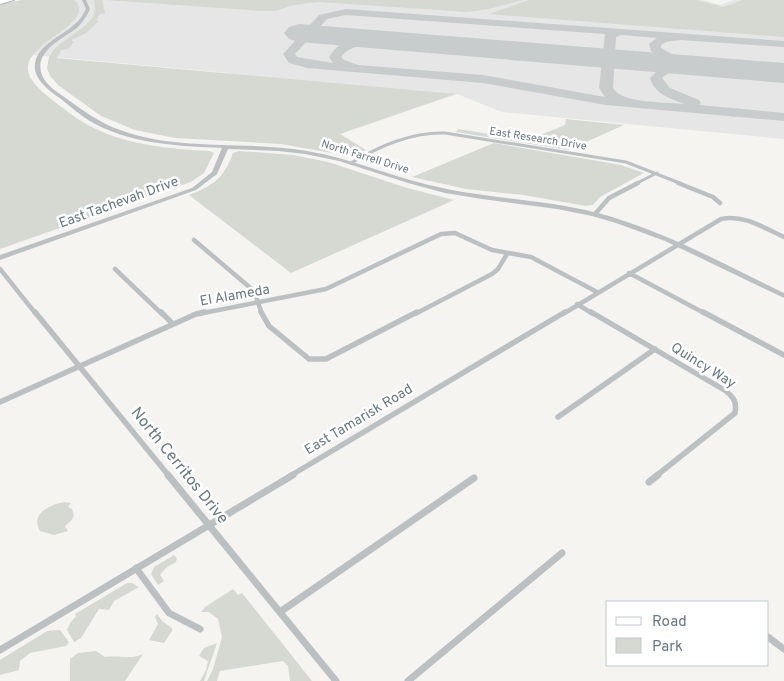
<svg xmlns="http://www.w3.org/2000/svg" width="784" height="681" font-family="Overpass,sans-serif">
  <rect width="100%" height="100%" fill="#f5f4f1"/>
  <path fill="#e5e6e5" d="M23,0H703L720,5L734,0H784V139L502,112L457,94L340,134L229,73L0,52V5Z"/>
  <path fill="#d5d9d1" d="M22,0H74C98,21 31,40 28,66C27,81 41,90 51,99C63,108 75,118 88,125C124,145 170,149 210,151L214,153L204,173L191,182L0,249V4Z
    M94,0H102L105,13L100,14L96,20L99,21L85,34L71,40L74,42L68,49L61,50L57,58L455,94L340,134L366,150L355,156H349L281,144L175,138L135,130L101,116L58,85L50,76L47,68L49,57L55,48L86,25L93,17L95,9Z
    M106,0H522L489,9L467,12L319,2L294,5L275,11H262Z
    M529,0H696L723,7L743,0H784V37L489,14Z
    M566,119L624,125L568,150L456,132L458,129L528,140L565,125Z
    M494,143L621,165L644,173L600,197L593,205L586,206L523,195L466,189L412,177Z
    M239,151L293,155L328,162L407,188L454,200L291,273L189,195C213,186 224,178 233,153Z
    M64,502L71,503L68,507L72,509L74,515L72,520L65,526L68,531L54,535L40,531C30,514 49,505 64,502Z
    M174,555L177,558L176,562L167,567L160,575L164,581L158,585L151,574L154,567Z
    M127,583H132L139,587L114,601L109,610L99,609L81,638L74,642L67,630L70,623L76,616L75,614Z
    M233,589L238,595L242,593L312,681H290L288,666L283,661L220,671L217,681H207L213,669L222,637L218,619L209,612H201L205,607Z
    M157,614L162,621L172,628V631L164,643L149,640L158,624L155,617Z
    M60,630L69,642L66,646L30,653L20,661L19,670L0,675V660L47,631Z
    M217,643L204,681H200L206,670L208,661L199,656L204,648Z
    M96,651L105,657C119,655 130,660 143,654L125,681H70V659L78,653Z"/>
  <g fill="none" stroke-linecap="round" stroke-linejoin="round">
    <path fill="#c8cccc" fill-rule="evenodd" d="M346,9L784,41V47L680,40L666,42L661,45V48L673,55L694,62L708,63L710,66C700,77 677,63 662,78L670,88L699,100L701,103L699,105L784,113V121L606,105L483,83L307,68L289,63L283,54L319,15ZM346,15L605,34L599,88L605,97L483,75L358,65L344,60L341,57C354,39 379,48 397,43L399,41C390,32 350,39 340,45C335,48 332,52 329,57L333,63L297,57L295,54L327,19ZM621,35L657,38L649,44L651,51L665,61L674,63L661,67L650,78C654,94 671,99 685,104C667,102 622,104 613,88L616,37Z"/>
    <path fill="#c8cccc" fill-rule="evenodd" d="M299,24L784,63V83L299,42L289,39L284,33L289,27Z"/>
    <defs>
      <path id="primary" d="M0,0H14L0,4Z"/>
    </defs>
    <use href="#primary" stroke="#adb4b6" stroke-width="2"/>
    <path stroke="#bbc1c3" stroke-width="3" d="M351,163C380,146 411,132 445,133L626,162L682,184
      M635,184L657,173"/>
    <path stroke="#bbc1c3" stroke-width="4.5" d="M678,183L713,197L720,203
      M595,214L609,198L638,183
      M194,240L254,291L262,314
      M0,269L36,314
      M115,269L162,314
      M629,273L706,314
      M577,304L593,314
      M198,314L326,289L441,234L455,233L492,250L531,257L597,292
      M415,314L492,274L498,269L507,254
      M563,314L721,219C744,214 764,228 784,237"/>
    <path stroke="#bbc1c3" stroke-width="5.5" d="M35,312L169,476
      M161,312L173,324
      M261,312L269,326L309,359H326L417,312
      M591,312L726,391C734,398 737,402 735,413L656,476
      M703,312L784,355
      M0,402L196,314L205,312
      M558,417L655,349
      M290,476L565,312"/>
    <path stroke="#bbc1c3" stroke-width="7" d="M168,475L336,681
      M649,482L658,475
      M136,568L169,613L200,629
      M280,612L474,478
      M768,637L784,649
      M0,650L293,475
      M408,681L562,553"/>
    <path fill="#bbc1c3" fill-rule="evenodd" d="M82,0H86L90,9C87,16 83,21 78,27C63,39 33,51 42,75C46,86 59,93 67,99C84,111 100,123 120,130C180,152 245,140 307,151C355,159 399,180 447,189C496,199 546,200 594,212C661,229 722,263 784,293V298L665,241L616,223L592,216L557,209L482,199L445,193L408,183L339,161L305,154L278,151L228,149L217,174L196,190L0,260V255L192,188L212,172L222,148C177,146 128,144 88,120C79,114 70,106 61,99C50,91 33,80 35,64C37,45 62,36 75,24C80,20 83,15 86,9Z"/>
    <use href="#primary" fill="#fff" fill-rule="evenodd"/>
  </g>
  <g text-anchor="middle" dominant-baseline="central" stroke-width="5" stroke-linejoin="round" paint-order="stroke">
    <g font-size="11" fill="#657a81" stroke="#fff">
      <text transform="translate(538 139) rotate(9)">East Research Drive</text>
      <text transform="translate(365 157) rotate(17)">North Farrell Drive</text>
    </g>
    <g font-size="14" fill="#657a81" stroke="#fff">
      <text transform="translate(119 203) rotate(-20)">East Tachevah Drive</text>
      <text transform="translate(235 296) rotate(-10)">El Alameda</text>
      <text transform="translate(703 366) rotate(32)">Quincy Way</text>
      <text transform="translate(359 420) rotate(-31)">East Tamarisk Road</text>
    </g>
    <g font-size="16" fill="#657a81" stroke="#fff">
      <text transform="translate(179 466) rotate(51)">North Cerritos Drive</text>
    </g>
  </g>
  <rect x="606" y="601" width="162" height="65" fill="#ffffff" stroke="#c1cacd"/>
  <rect x="616" y="617" width="25" height="8" fill="#ffffff" stroke="#c1cacd"/>
  <text x="652" y="626" font-size="15" fill="#657a81">Road</text>
  <rect x="616" y="638" width="25" height="15" fill="#d5d9d1" stroke="#c1cacd"/>
  <text x="652" y="651" font-size="15" fill="#657a81">Park</text>
</svg>
